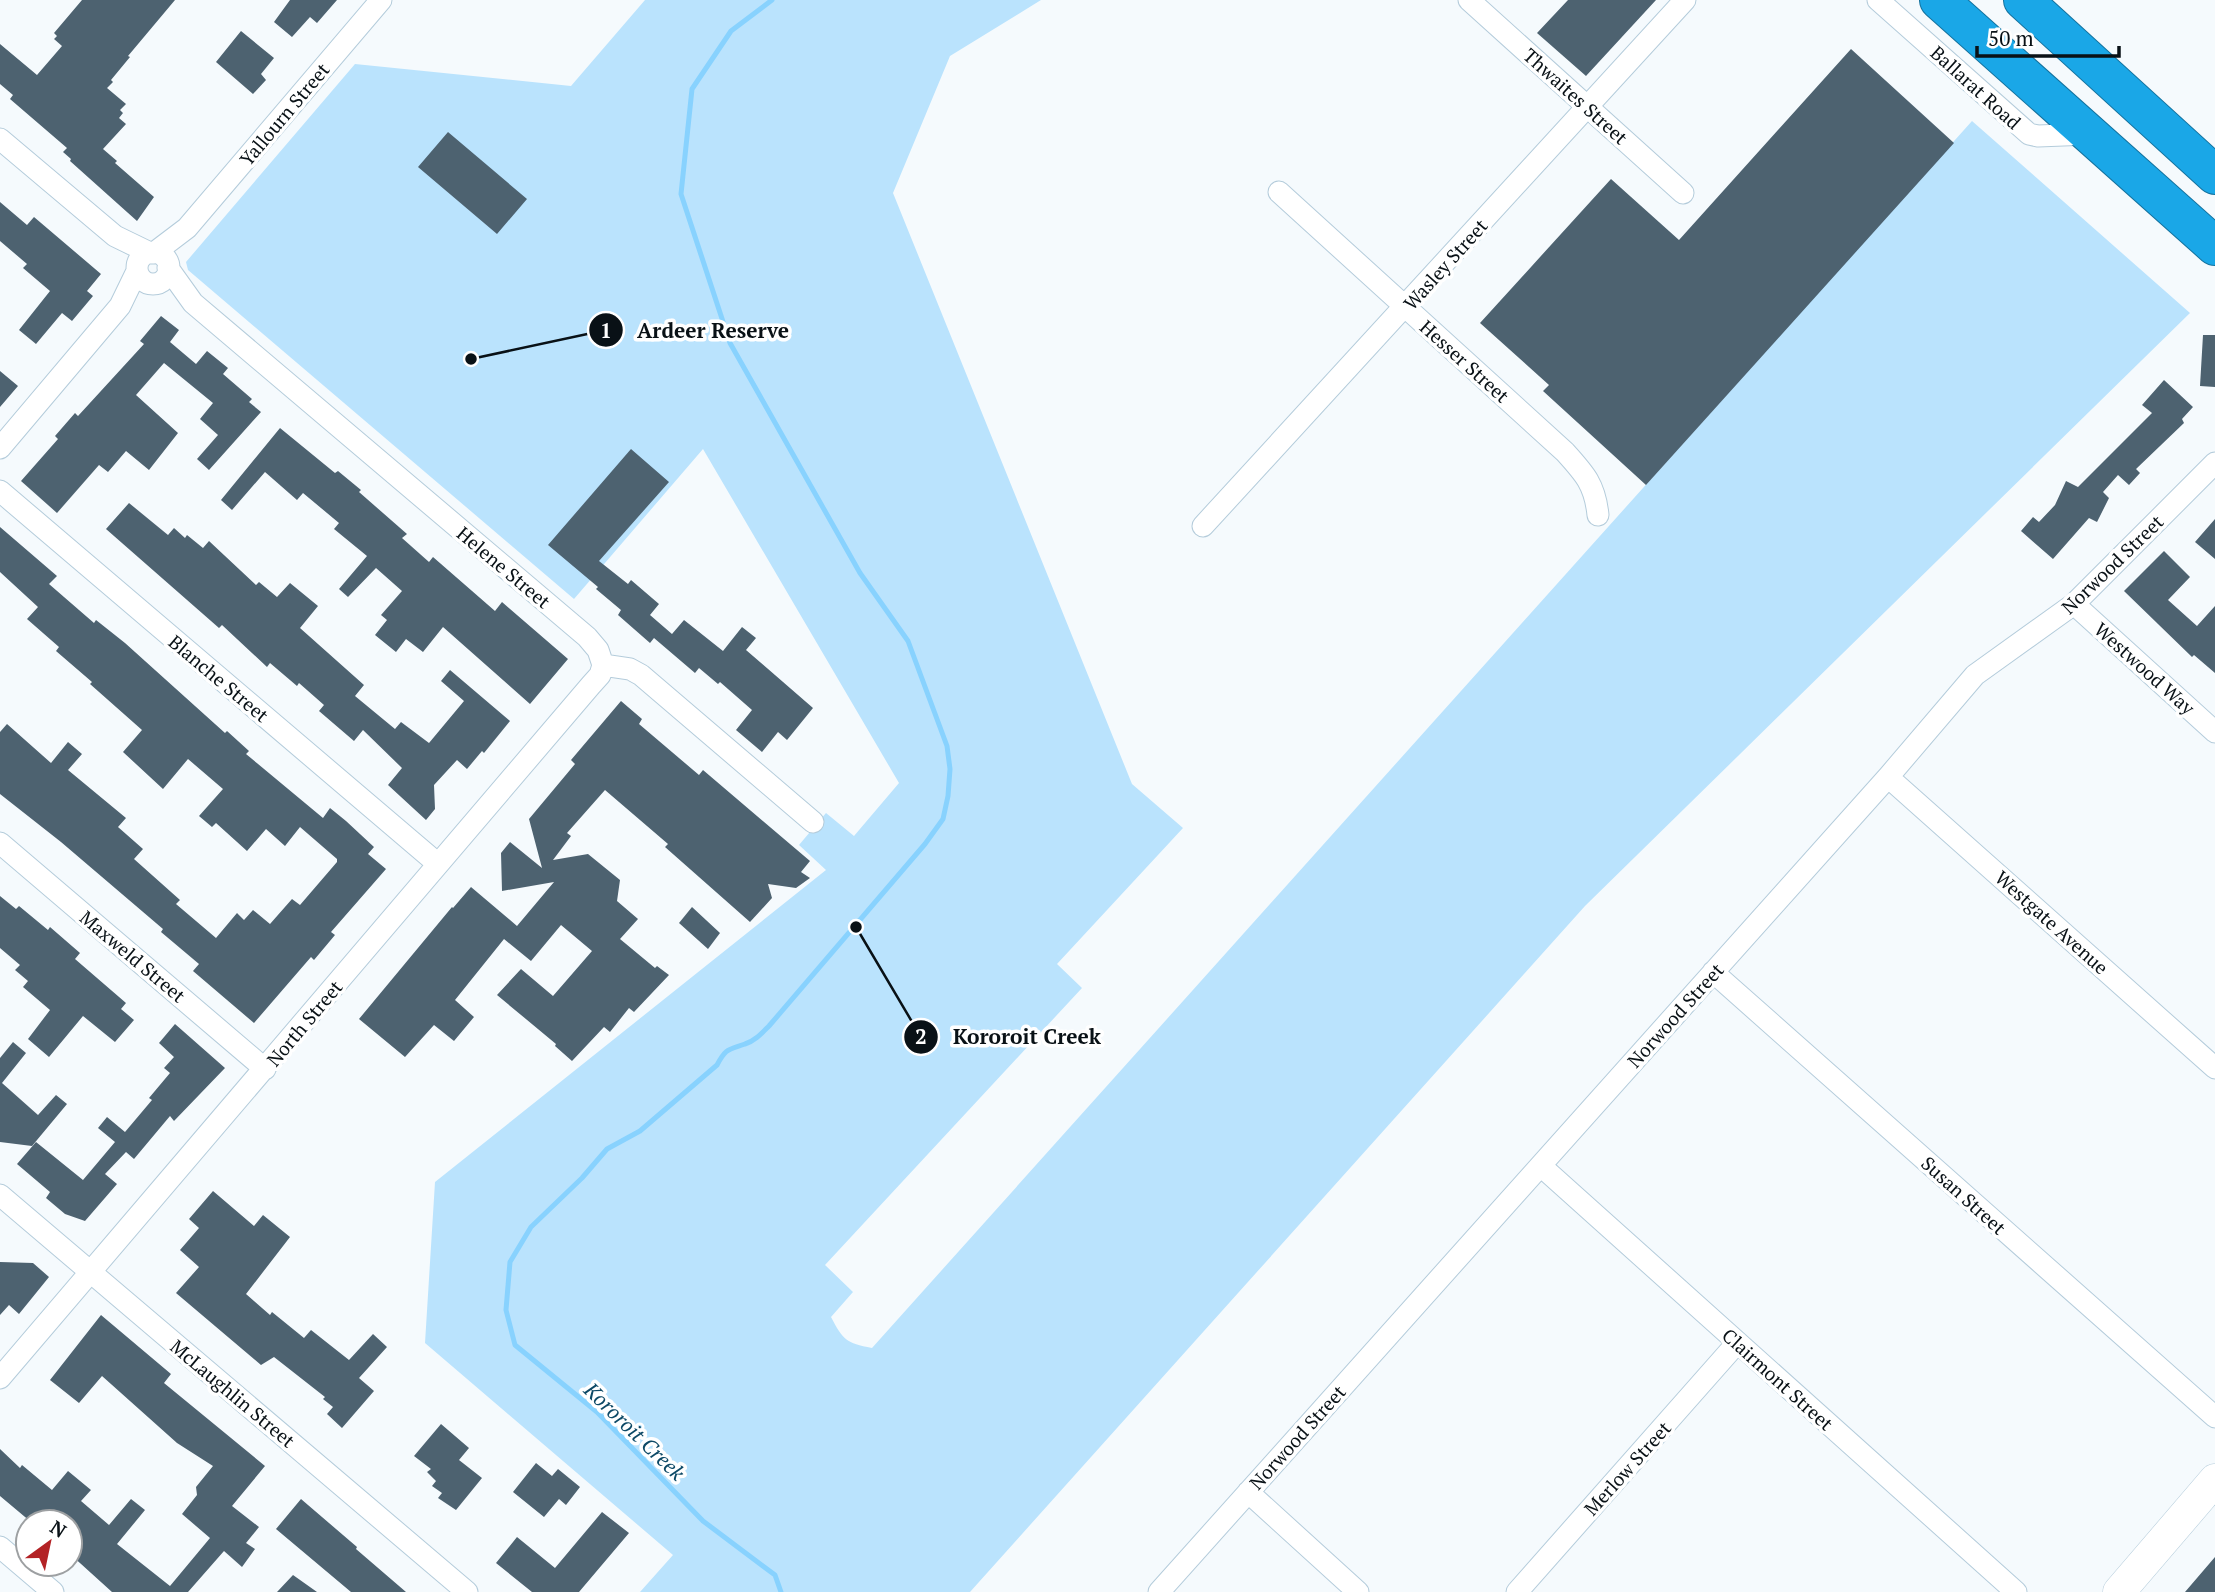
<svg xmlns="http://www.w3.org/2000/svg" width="2215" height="1592" font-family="'PT Serif',serif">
  <rect width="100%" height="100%" fill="#f5fafd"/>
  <path fill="#bae3fd" d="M645,0H1041L950,56L893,193L1132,784L1183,828L1057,964L1082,988L825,1265L853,1292L831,1317C843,1340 846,1343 872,1348L1972,121L2190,313L1585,906L970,1592H640L673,1555L425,1343L435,1182L826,870L799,845L826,813L854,836L899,783L703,449L574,599L188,270L186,262L355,64L571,86Z"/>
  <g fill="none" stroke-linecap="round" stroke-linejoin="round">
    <path stroke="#88d2fe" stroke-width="5" d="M772,0L731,31L692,89L681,194L730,343L860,573L908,641L947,746L950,769L948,796L943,819L925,844L769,1026C762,1033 755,1041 745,1044C728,1050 726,1048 717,1065L640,1131L607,1149L582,1178L531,1227L510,1262L506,1310L515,1345L597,1412L703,1521L775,1575L781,1592"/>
  </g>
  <path fill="#4d6270" d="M82,0H175L128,56L130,57L111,80L113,82L107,88L126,104L120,110L123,113L119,118L126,124L103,149L117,161L115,163L154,197L137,221L70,161L71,159L63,152L67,148L10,99L13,95L0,84V44L37,75L62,46L54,39L57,36L54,33Z
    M290,0H337L317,23L310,17L292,37L274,22Z
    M1568,0H1656L1586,76L1537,33Z
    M241,31L274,58L261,74L266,80L253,94L216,62Z
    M1851,49L1954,143L1646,485L1543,391L1549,385L1480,323L1611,179L1679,240Z
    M448,132L527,199L497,234L418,167Z
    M0,202L27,225L34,217L101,274L87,291L93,296L72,321L62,313L36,344L19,330L50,291L23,268L27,264L0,241Z
    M161,316L179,330L170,342L196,364L207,351L228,368L223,374L252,399L249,402L261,412L209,470L197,459L218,435L200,419L213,403L164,363L136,395L178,433L149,470L126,451L108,472L99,465L57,513L21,481L58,439L55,436L75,413L78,416L144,344L140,341Z
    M2203,335H2215V387L2200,386Z
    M0,371L18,386L0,407Z
    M2164,380L2193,407L2182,419L2184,423L2136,469L2140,473L2129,485L2118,475L2103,492L2109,498L2097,522L2089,518L2053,559L2021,531L2033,517L2039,522L2055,505L2066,481L2078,487L2152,413L2142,405Z
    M280,428L335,473L338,471L361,490L359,492L407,534L402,538L429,562L433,557L495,611L502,602L568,659L530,704L443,627L423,652L406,639L396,652L375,635L387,620L381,615L402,591L376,568L348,597L339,589L367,556L334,529L339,523L303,493L297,500L265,472L232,510L221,500Z
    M631,449L669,482L599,561L628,584L631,580L659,604L650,615L672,634L684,620L723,651L742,627L756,638L746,650L813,708L787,740L778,732L762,752L736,730L752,710L720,682L718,684L699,668L695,673L654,638L650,643L618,615L621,610L596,589L598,587L548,545Z
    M129,503L168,535L174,528L185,538L187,535L203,548L209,541L256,585L259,582L277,597L290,583L318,606L300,628L364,685L355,696L395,729L401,722L429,743L464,701L441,681L450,670L510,721L484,753L482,751L467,769L457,760L434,785L435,809L426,820L388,785L402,768L363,730L354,741L319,711L324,705L299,683L297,686L270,663L267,667L222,625L219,628L106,529Z
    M2215,519V559L2195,542Z
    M0,527L57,576L49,584L94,623L96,620L125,643L225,733L227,731L249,751L246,754L323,818L330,808L346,821L374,847L368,854L386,869L331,932L335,935L314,960L311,957L254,1023L193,971L199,964L161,932L163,929L61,842L0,794V732L7,724L51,763L68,742L82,754L68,770L126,818L118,827L143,849L134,859L180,900L176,904L216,938L237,913L244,920L253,910L270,924L292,899L300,905L337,862V859L300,827L285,846L266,829L247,851L216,823L212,827L199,816L223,789L188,759L163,789L123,752L142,730L90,684L92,682L56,651L59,647L27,619L38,607L0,572Z
    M2164,551L2190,577L2168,600L2197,626L2215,606V673L2194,655L2192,657L2124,591Z
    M621,701L642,719L639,724L699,775L703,770L810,861L801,872L810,878L796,888L768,884L772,898L750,922L665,847L668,844L605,790L567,833L571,836L553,860L588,854L620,880L617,901L638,919L620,939L655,968L657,966L669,975L634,1012L629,1008L610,1032L604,1027L572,1061L555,1046L556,1044L497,995L521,969L553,996L592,951L561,925L531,961L504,939L455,1000L474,1017L454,1041L434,1025L405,1057L359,1019L452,907L453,908L471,887L517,926L554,882L502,891L501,853L510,842L542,868L529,819L575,764L571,760Z
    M0,896L16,909L19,906L48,930L50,927L80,953L75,959L126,1003L121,1009L134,1020L115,1042L83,1016L49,1057L28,1039L50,1010L23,987L28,981L15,970L20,965L0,948Z
    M692,907L720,933L708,949L679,923Z
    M175,1024L225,1068L174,1121L170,1116L134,1159L126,1152L105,1174L117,1184L85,1221L65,1214L46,1198L50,1192L17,1164L36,1142L83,1180L115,1142L98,1128L107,1117L125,1132L152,1100L149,1098L170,1073L164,1068L174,1057L159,1043Z
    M13,1042L26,1053L2,1083L38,1115L56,1095L67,1104L32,1146L0,1142V1058Z
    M213,1191L254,1226L263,1215L290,1237L246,1294L270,1315L272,1312L304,1338L311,1330L349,1360L373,1334L387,1347L359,1378L374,1391L342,1428L327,1414L333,1407L323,1399L325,1397L274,1357L261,1365L176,1293L199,1267L180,1250L199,1228L189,1219Z
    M0,1262L33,1263L49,1277L19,1314L9,1305L0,1315Z
    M101,1315L171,1374L164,1383L265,1466L232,1506L259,1527L246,1543L255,1549L242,1567L224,1551L188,1592H112L70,1554V1522H31L0,1496V1449L20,1468L22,1465L52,1490L68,1471L91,1490L81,1501L109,1525L131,1499L145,1510L117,1544L170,1586L210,1538L182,1514L197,1495L196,1487L213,1466L177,1443L102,1376L79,1403L50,1380Z
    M441,1424L469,1448L459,1460L482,1478L456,1510L438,1498L442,1493L432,1486L436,1481L427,1472L431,1469L414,1456Z
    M536,1463L552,1476L558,1469L580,1487L566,1505L559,1499L544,1517L513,1492Z
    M301,1499L357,1547L356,1549L406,1592H351L276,1529Z
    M602,1512L629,1533L579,1592H532L496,1563L517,1537L555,1568Z
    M2215,1557V1592H2185Z
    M293,1575L317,1592H277Z"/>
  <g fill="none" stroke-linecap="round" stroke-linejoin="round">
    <defs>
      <path id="street" d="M1469,0L1683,193
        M1878,0L2029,134L2038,136L2089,134
        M0,139L115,236L150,253
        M1279,192L1565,452C1585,474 1595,485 1598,515
        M137 268a16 16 0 1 1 32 0a16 16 0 1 1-32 0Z
        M154,253L187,228L381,0
        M168,268L193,303L587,637L598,650L603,665L630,669L641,675L813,822
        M0,448L120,306L137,271
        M0,491L438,864
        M1203,526L1685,0
        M2074,604L2215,732
        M1888,777L2215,1068
        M0,843L265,1069
        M1713,972L2215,1417
        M1541,1166L2016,1592
        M0,1195L467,1592
        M0,1378L591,685L600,675L603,665
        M1248,1492L1358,1592
        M0,1547L53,1592
        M1159,1592L1888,777L1975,675L2074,604L2215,463
        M1517,1592L1737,1343"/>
      <path id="secondary" d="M2119,1592L2215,1480"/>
      <path id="highway" d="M1939,0L2215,246
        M2023,0L2215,175"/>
    </defs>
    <use href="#street" stroke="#b4ccdb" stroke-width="23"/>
    <use href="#secondary" stroke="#b4ccdb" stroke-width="33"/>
    <use href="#highway" stroke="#14729e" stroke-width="40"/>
    <use href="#street" stroke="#fff" stroke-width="21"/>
    <use href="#secondary" stroke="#fff" stroke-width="32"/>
    <use href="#highway" stroke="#1aa7e7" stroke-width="38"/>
  </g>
  <g text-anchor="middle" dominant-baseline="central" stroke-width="7" stroke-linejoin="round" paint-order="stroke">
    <g font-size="19" fill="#091116" stroke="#fff">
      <text transform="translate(1976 87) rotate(42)">Ballarat Road</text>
      <text transform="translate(1576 96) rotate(42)">Thwaites Street</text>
      <text transform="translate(284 114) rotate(-50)">Yallourn Street</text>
      <text transform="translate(1445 264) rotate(-48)">Wasley Street</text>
      <text transform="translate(1465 361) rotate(42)">Hesser Street</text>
      <text transform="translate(2112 564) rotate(-44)">Norwood Street</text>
      <text transform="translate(504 567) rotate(40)">Helene Street</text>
      <text transform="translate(2145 668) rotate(42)">Westwood Way</text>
      <text transform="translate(219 678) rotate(40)">Blanche Street</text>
      <text transform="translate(2052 922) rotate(42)">Westgate Avenue</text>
      <text transform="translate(133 956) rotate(40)">Maxweld Street</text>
      <text transform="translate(1675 1015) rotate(-48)">Norwood Street</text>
      <text transform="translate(304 1023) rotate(-50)">North Street</text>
      <text transform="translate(1964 1195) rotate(42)">Susan Street</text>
      <text transform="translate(1778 1379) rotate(42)">Clairmont Street</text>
      <text transform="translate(233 1393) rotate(40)">McLaughlin Street</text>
      <text transform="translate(1297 1437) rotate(-48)">Norwood Street</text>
      <text transform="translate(1627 1468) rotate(-48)">Merlow Street</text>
    </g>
    <g font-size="21" font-style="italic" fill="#0d4966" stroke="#fff">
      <text transform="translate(635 1431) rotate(44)">Kororoit Creek</text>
    </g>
  </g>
  <path fill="none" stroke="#091116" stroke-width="2.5" d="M471 359L606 330M856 927L921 1037"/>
  <g fill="#091116" stroke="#fff" stroke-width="2.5">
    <circle cx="471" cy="359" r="7"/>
    <circle cx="856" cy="927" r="7"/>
    <circle cx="606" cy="330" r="18"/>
    <circle cx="921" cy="1037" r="18"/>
  </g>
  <g font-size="21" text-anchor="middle" font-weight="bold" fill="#fff">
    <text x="606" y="338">1</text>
    <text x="921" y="1044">2</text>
  </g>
  <g font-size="21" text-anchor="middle" font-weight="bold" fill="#091116" stroke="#fff" stroke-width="7" stroke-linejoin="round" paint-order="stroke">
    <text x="713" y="338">Ardeer Reserve</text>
    <text x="1027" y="1044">Kororoit Creek</text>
  </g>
  <g transform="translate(49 1543) rotate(33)"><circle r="33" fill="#ffffff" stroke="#9da0a2" stroke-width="2"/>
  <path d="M0-5L12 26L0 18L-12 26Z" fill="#b32225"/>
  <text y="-10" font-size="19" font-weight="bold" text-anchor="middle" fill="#091116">N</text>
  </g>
  <path d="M1977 46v10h142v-10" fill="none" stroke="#091116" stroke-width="3.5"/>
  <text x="1988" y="46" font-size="21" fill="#091116" stroke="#ffffff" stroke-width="5" paint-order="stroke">50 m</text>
</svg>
